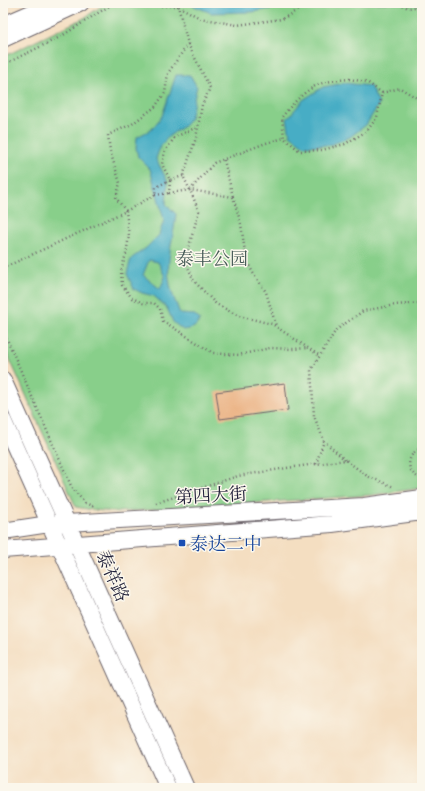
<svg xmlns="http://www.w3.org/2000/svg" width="425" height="791" font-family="'EB Garamond','Noto Serif SC',serif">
  <rect width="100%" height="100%" fill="#fbf7ec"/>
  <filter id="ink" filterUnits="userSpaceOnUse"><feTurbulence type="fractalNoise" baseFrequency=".025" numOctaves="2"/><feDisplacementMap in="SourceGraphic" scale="8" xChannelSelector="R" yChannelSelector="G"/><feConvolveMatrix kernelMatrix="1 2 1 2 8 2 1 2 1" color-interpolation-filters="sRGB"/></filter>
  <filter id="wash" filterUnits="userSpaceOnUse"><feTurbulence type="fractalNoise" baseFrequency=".012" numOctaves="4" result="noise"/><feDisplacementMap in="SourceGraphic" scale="16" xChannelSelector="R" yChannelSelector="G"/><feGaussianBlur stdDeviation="0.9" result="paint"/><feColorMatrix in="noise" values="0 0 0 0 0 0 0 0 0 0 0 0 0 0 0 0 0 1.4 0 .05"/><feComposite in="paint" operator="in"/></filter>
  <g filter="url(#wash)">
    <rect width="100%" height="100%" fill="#f4dec1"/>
    <path fill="#88cf8a" stroke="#557862" d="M106,3H422V488L372,495L118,512L93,510L76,507L3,344V57L84,18Z"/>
    <path fill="#46adc5" stroke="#346880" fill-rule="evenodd" d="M187,3H295L290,6L252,12L211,13Z
      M176,75H190L197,87C193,99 194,112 187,123C185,126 181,128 178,130C165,138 160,145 156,159L168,182L166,204L176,214C174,237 165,261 170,285C172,295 177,305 180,314L195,315L200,320C196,328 191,329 183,330L173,322L167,308L154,296L142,293L134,289L127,274L130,262L132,258L146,248L159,235L164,220L150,169L138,157L136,148L137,137L152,129L162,116ZM149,260L158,262L165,277L160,289L143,275Z
      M345,83L370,86L379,104L366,125L350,137L330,145L305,146L290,135L287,119L303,100L323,87Z"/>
    <g id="blocks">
      <path fill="#ebb486" d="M285,383L288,410L220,419L216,392Z"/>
    </g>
  </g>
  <g filter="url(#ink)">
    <use href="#blocks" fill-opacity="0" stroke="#6c646a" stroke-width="1"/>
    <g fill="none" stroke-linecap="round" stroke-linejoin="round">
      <defs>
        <path id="minor" d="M3,25L54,3
          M3,39L81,3
          M3,380L186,788
          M3,420L168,788
          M3,531L49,524L364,506L422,498
          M3,550L332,524L422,512"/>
      </defs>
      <use href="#minor" stroke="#6c646a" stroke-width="18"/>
      <path stroke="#6c646a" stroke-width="2.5" stroke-dasharray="1 3" stroke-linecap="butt" d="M179,3L178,6L200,18L237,25L282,19L310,3
        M399,3L408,8L422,6
        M188,44L210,88L202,105L196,138L183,176L190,190L199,211L185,260L194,281L216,304L239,316L272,324L320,356
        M3,65L60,37L114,3
        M349,79L367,82L382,93L377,117L367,131L345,144L322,150L300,151L284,138L282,117C293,103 309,85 327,82C334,80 342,80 349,79Z
        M382,93L400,88L422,101
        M224,160L233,197
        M183,176L170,180L162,164L165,151L175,137L197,127
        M170,180L156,187L155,195L126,211L129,236L126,254L121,271L122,285L132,298L143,303H154L160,309L163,321L213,353L239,355L270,348L292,349L308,348
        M170,181L169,193L190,190L233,197L241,224L246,259L253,273L266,292L276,326
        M190,190L214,163L266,143L284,138
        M155,195L169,193
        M3,268L126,211L116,198L120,183L110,151L108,135L132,124L155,107L165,93L168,73L188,44L178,6H159L157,3
        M3,330L72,488L85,503L95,507
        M422,448C405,454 405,473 422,479
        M345,460L324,441L314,416L311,370L336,330L363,311L395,305L422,303
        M316,464L324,441
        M156,503L238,476L287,468L346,460L367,476L394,487"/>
      <use href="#minor" stroke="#fff" stroke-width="16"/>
    </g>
  </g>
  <rect fill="#1a4fb4" stroke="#fbf7ec" stroke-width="1.5" x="178" y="539" width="8" height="8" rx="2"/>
  <g text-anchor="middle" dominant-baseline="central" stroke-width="3" stroke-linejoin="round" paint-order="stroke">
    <g font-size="18" fill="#415653" stroke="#fbf7ec">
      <text x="212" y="258">泰丰公园</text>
    </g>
    <g font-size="18" fill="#22223b" stroke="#fbf7ec">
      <text transform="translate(211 495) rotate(-3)">第四大街</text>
      <text transform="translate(113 576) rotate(66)">泰祥路</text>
    </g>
    <g font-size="18" fill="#164399" stroke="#fbf7ec" text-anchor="start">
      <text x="190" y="543">泰达二中</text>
    </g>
  </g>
  <rect width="425" height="791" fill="none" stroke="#fbf7ec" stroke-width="16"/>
</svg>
